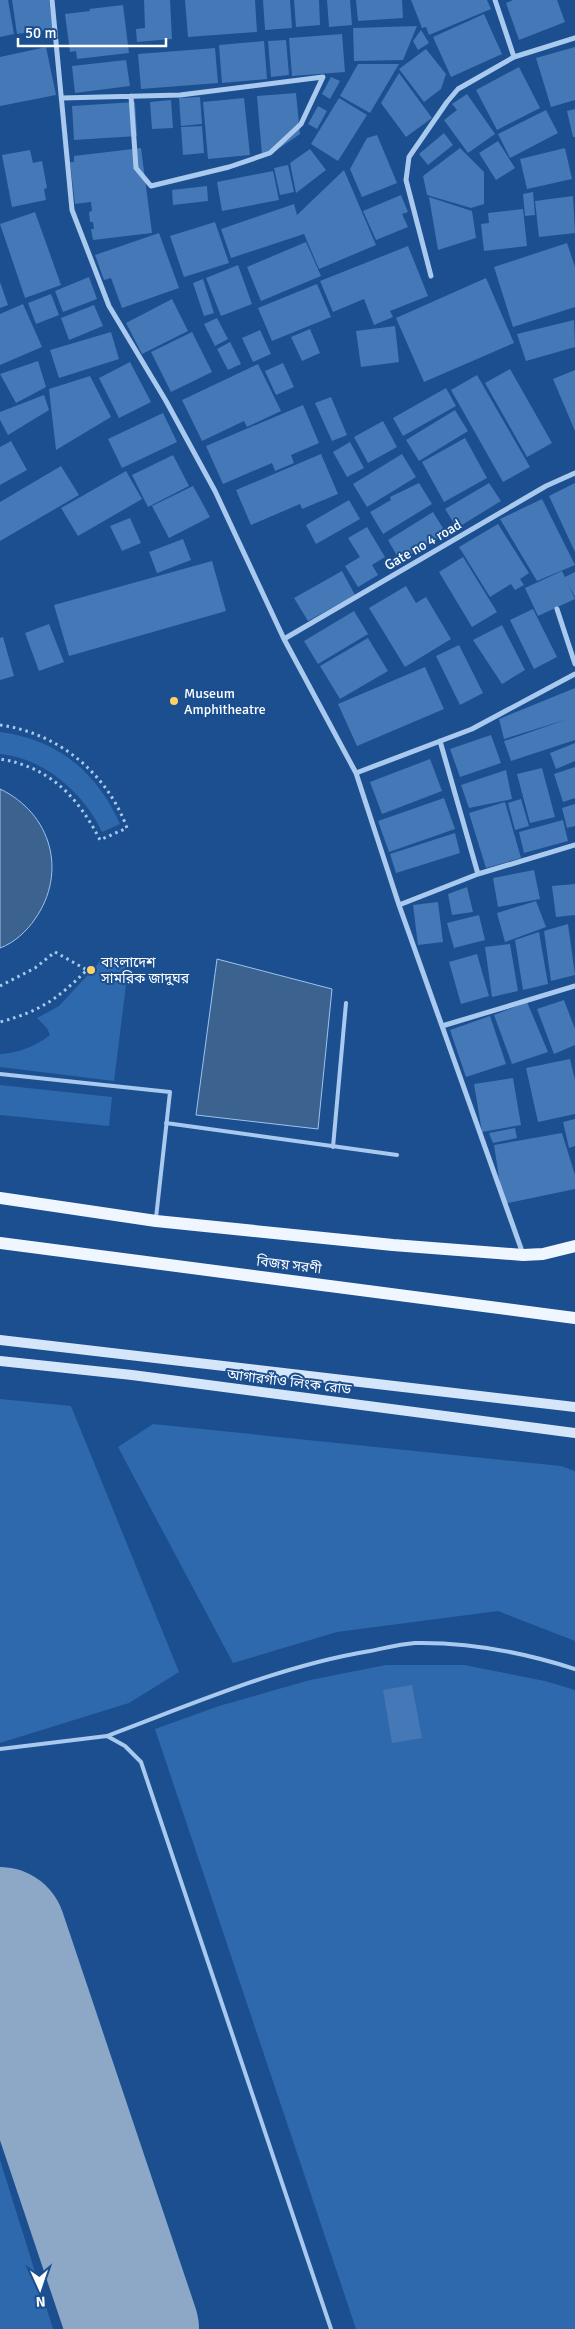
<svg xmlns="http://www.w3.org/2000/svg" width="575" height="2329" font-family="Signika,'Noto Sans Bengali',sans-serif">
  <rect width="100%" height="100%" fill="#1b4f8f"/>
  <path fill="#2e69ad" d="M0,732C57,739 97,772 120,824L102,832C84,793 44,758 0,754Z
    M101,957L129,961L114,1081L0,1067V1054C16,1054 38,1045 50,1035L47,1028L37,1018L59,1006L98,964Z
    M0,1085L112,1097L109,1126L0,1115Z
    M0,1399L71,1406L179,1672L129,1703L0,1743Z
    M153,1424L561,1466L575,1471V1641L498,1611L337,1632L233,1663L118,1447Z
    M386,1665H464L545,1681L575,1690V2329H356L155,1729L219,1706L310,1680Z
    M0,2160L53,2329H0Z"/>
  <path fill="#3c6290" stroke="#9cc4f0" d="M0,789C51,813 68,872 35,919C27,931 14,943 0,948Z
    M217,959L332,989L318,1129L196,1115Z"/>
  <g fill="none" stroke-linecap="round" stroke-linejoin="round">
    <path stroke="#8da7c7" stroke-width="132" d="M0,1933L133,2329"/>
  </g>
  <path fill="#4478b7" d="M0,0H8L14,34L0,37Z
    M12,0H49L53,29L17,34Z
    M144,0H170L172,39L137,42L136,29L145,28Z
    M185,0H255L257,32L188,37Z
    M263,0H290L292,28L265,30Z
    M294,0H319L320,25L296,27Z
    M327,0H350L352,25L329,27Z
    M356,0H402L403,18L358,21Z
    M411,0H487L491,9L429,35L426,27L422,28Z
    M513,0H557L565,22L519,40L506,3Z
    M123,5L129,53L77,59L76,51L70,52L65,14L90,11L89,9Z
    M484,14L502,54L451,77L433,37Z
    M417,26L403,60L354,61L353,28Z
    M421,30L429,43L418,50L413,41Z
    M342,34L345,72L292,76L289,38Z
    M286,40L289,75L271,77L268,41Z
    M264,41L267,79L222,83L219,45Z
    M46,47L56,95L0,106V57Z
    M575,47V100L551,107L536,58Z
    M215,48L218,83L141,89L138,54Z
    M426,49L446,74L441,89L424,102L399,69Z
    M126,60L130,86L75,93L72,66Z
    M358,64H399L370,113L340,96Z
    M519,67L540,108L497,130L476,90Z
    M399,73L432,118L406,137L381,103Z
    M331,77L340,81L330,99L322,94Z
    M296,93L300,134L271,154L262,155L257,96Z
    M467,94L495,134L468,153L444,120L457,110L452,104Z
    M200,97L202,124L181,126L179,98Z
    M244,98L250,155L208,159L203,102Z
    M339,98L367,115L338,161L311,144Z
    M171,100L173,128L152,129L150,102Z
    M135,102L137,136L74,140L72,106Z
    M318,106L327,111L317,129L308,124Z
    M575,109V137H573L567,111Z
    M546,110L558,133L510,158L498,134Z
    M202,126L204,153L183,155L181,127Z
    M444,133L453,145L428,165L419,154Z
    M377,135L397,183L362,197L350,169L367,138Z
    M498,141L515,168L496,180L479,153Z
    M141,148L152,233L93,240L91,229H94L93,222H90L89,212L92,211L91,202L75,204L70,162H74V156Z
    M460,148L484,172V204L471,208L427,195L423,176Z
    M565,148L572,179L527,189L520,159Z
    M310,149L326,170L296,193L290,163Z
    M30,150L33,163L42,161L47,188L44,189L46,200L12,207L2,155Z
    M288,165L294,192L280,195L274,168Z
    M344,170L376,245L319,269L304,234L231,258L221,229L294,204L297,215Z
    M273,171L279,200L222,211L217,182Z
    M207,186L208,201L173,205L172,190Z
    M533,192L535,215L525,216L523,194Z
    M401,195L408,212L402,214L408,227L376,240L363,211Z
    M573,196L575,233L539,237L535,201Z
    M429,197L472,211L476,238L438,250Z
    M523,209L527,246L484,251L481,224L489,223L488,213Z
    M35,212L61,285L25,298L0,224Z
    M215,222L229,263L184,277L170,236Z
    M159,233L179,288L122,308L111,278L104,280L95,255Z
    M306,242L321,276L261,301L247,267Z
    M567,243L575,267V307L513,327L494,267Z
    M408,246L428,296L390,311L393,317L374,325L364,299L333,312L320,281Z
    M238,265L252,304L221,316L206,278Z
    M89,277L97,299L63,312L55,291Z
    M486,278L514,343L424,382L396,318Z
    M203,279L214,313L204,316L193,283Z
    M0,282L8,305L0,308Z
    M317,284L331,317L272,341L258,308Z
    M51,294L59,315L36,324L28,303Z
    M172,299L188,331L142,354L126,323Z
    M23,304L42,347L0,365V314Z
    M94,305L103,326L69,340L61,318Z
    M217,318L228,339L215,346L204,324Z
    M574,320L575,347L526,361L517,334Z
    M395,326L399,362L361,367L356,331Z
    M310,329L320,353L302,361L291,337Z
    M260,330L271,354L253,362L242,338Z
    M111,332L119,359L59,378L50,350Z
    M192,332L212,372L171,392L151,352Z
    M230,342L241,364L228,370L217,349Z
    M38,361L46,387L16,403L0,374Z
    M130,362L151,402L119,418L99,378Z
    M283,363L294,387L276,395L265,371Z
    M258,364L281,411L247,427L244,421L202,441L182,400Z
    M510,369L552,443L527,457L485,383Z
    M575,370V431L553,379Z
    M477,375L530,467L503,482L451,390Z
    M90,376L111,417L56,450L49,389Z
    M446,388L456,406L403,436L393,418Z
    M44,395L49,410L8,435L0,420V412Z
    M331,397L347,435L332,441L315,403Z
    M303,405L319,443L291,455L294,463L275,471L272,463L223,484L206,446Z
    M455,410L468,431L419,461L406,440Z
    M163,413L177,442L122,468L108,439Z
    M383,421L397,447L368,463L354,437Z
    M465,438L487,478L444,502L422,462Z
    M11,441L27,470L0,485V447Z
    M350,442L364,468L347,477L333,452Z
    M321,454L338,494L302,509L300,504L251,525L236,490Z
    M402,454L416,477L367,507L353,484Z
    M173,455L189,486L148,507L132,475Z
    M61,466L79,495L0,541V502Z
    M126,471L142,499L78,536L61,508Z
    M419,483L432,504L383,534L370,512L391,500L390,497Z
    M489,483L501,501L457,528L445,509Z
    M575,483V552L549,496Z
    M193,486L210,517L169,538L152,506Z
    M542,499L575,565L537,581L500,519Z
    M349,500L360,519L316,544L306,525Z
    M433,512L446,533L400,561L388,540Z
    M130,518L141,543L122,551L110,526Z
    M498,524L529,573L520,579L524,585L515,590L511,584L490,597L459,547Z
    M367,527L385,557L372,565L378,575L358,587L345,566L360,557L348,538Z
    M183,539L191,560L157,573L149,552Z
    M463,557L497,612L472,627L439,572Z
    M212,561L226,611L69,656L54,605Z
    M342,571L355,595L308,621L294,598Z
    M562,571L565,577L575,572V597L568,584L575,599L538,616L525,588Z
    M406,586L416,603L426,597L451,639L405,667L369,608Z
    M533,609L557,657L534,669L510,620Z
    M354,611L368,634L318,664L304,641Z
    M49,624L64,662L39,671L25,633Z
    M502,625L525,670L502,684L473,640Z
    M3,637L14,676L0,680V638Z
    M368,638L388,671L340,699L320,666Z
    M459,645L483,693L460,705L436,656Z
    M425,667L444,709L357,746L338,704Z
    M575,688V740L511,761L504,741L568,719L504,739L499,719Z
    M491,735L501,763L460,777L450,749Z
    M575,743V761L556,769L550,753Z
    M430,759L442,791L382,814L370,782Z
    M575,767V798L563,802L554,774Z
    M542,768L555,817L530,823L517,774Z
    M506,770L512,799L469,808L461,785Z
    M444,798L455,829L389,852L378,821Z
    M521,799L529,826L515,830L508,803Z
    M505,802L521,858L486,868L469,813Z
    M575,804V826L567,828L562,808Z
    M563,820L568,841L524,853L519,832Z
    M455,833L460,853L396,873L390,854Z
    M534,870L540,899L498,907L493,878Z
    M575,884V915L556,917L552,886Z
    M467,887L473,912L452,915L448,894Z
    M536,901L546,927L505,942L497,913Z
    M438,902L443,942L418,945L413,905Z
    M479,915L485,940L454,948L447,923Z
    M568,924L575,975L551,981L544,931Z
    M539,932L548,984L523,990L515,940Z
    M510,944L518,991L492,997L485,947Z
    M477,954L489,996L461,1004L449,962Z
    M564,1000L575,1029V1045L554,1054L537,1009Z
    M527,1002L548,1052L512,1064L494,1015Z
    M490,1016L506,1064L466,1077L450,1030Z
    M570,1059L575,1080V1114L538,1122L526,1068Z
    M513,1078L521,1125L482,1132L474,1084Z
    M575,1119V1146L569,1148L563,1122Z
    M515,1128L517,1138L493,1143L489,1133Z
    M562,1133L575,1175V1189L503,1204L494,1145Z
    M412,1685L422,1738L392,1743L383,1690Z"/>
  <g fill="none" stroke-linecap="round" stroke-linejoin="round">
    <path stroke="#a9c9ee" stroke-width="3" stroke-dasharray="2.5 4" stroke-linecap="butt" d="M0,725C58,733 107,773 127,828L100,840C78,797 50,767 0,759
      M0,986L35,968L55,952L87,970C57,999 41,1011 0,1022"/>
    <path stroke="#a9c9ee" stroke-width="4" d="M0,1074L170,1092L156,1218
      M166,1123L397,1155
      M333,1147L346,1003
      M107,1736C193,1704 279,1666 370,1651C385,1648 400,1644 415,1643C471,1642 522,1652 575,1669
      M0,1749L107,1736L125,1746L141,1762L331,2329"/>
    <path stroke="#a9c9ee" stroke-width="5" d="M52,0L72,210L109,306L166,401L215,491L284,639L356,773L399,905L523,1254
      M495,0L514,57L575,38
      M62,98L180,95L323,77L301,124L270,153L229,167L151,186L136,168L131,96
      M431,276L406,180L409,157L447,102L458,89L514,57
      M557,609L575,664
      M284,639L546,486L575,473
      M440,741L478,874
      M356,773L472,729L575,674
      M399,905L478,874L575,845
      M442,1026L575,986"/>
    <path stroke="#d6e6fa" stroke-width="10" d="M0,1340L575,1407
      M0,1361L132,1375L575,1433"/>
    <path stroke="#f0f6ff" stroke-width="12" d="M0,1198L156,1221L393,1245L523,1255L543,1254L575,1246
      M0,1243L575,1318"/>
  </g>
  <g fill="#ffd166" stroke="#1b4f8f" stroke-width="2">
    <circle cx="174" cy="701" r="5"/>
    <circle cx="91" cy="970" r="5"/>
  </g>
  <g text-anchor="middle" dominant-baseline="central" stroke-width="4" stroke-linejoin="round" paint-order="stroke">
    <g font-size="14" fill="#fff" stroke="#1b4f8f">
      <text transform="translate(423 545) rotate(-30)">Gate no 4 road</text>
      <text transform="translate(289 1265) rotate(7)">বিজয় সরণী</text>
      <text transform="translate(289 1382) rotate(7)">আগারগাঁও লিংক রোড</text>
    </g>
    <g font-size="14" fill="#fff" stroke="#1b4f8f" text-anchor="start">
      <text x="184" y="693">Museum<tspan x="184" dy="16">Amphitheatre</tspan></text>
      <text x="101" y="962">বাংলাদেশ<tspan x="101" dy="16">সামরিক জাদুঘর</tspan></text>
    </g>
  </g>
  <g transform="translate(40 2289) rotate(177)" stroke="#1b4f8f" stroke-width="4" paint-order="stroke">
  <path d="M0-4L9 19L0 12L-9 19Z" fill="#ffffff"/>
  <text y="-8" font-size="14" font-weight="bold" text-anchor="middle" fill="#ffffff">N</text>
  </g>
  <path d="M18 38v8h148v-8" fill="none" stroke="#ffffff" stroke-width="2.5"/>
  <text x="25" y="38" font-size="15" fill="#ffffff" stroke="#1b4f8f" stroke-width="4" paint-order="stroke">50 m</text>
</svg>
